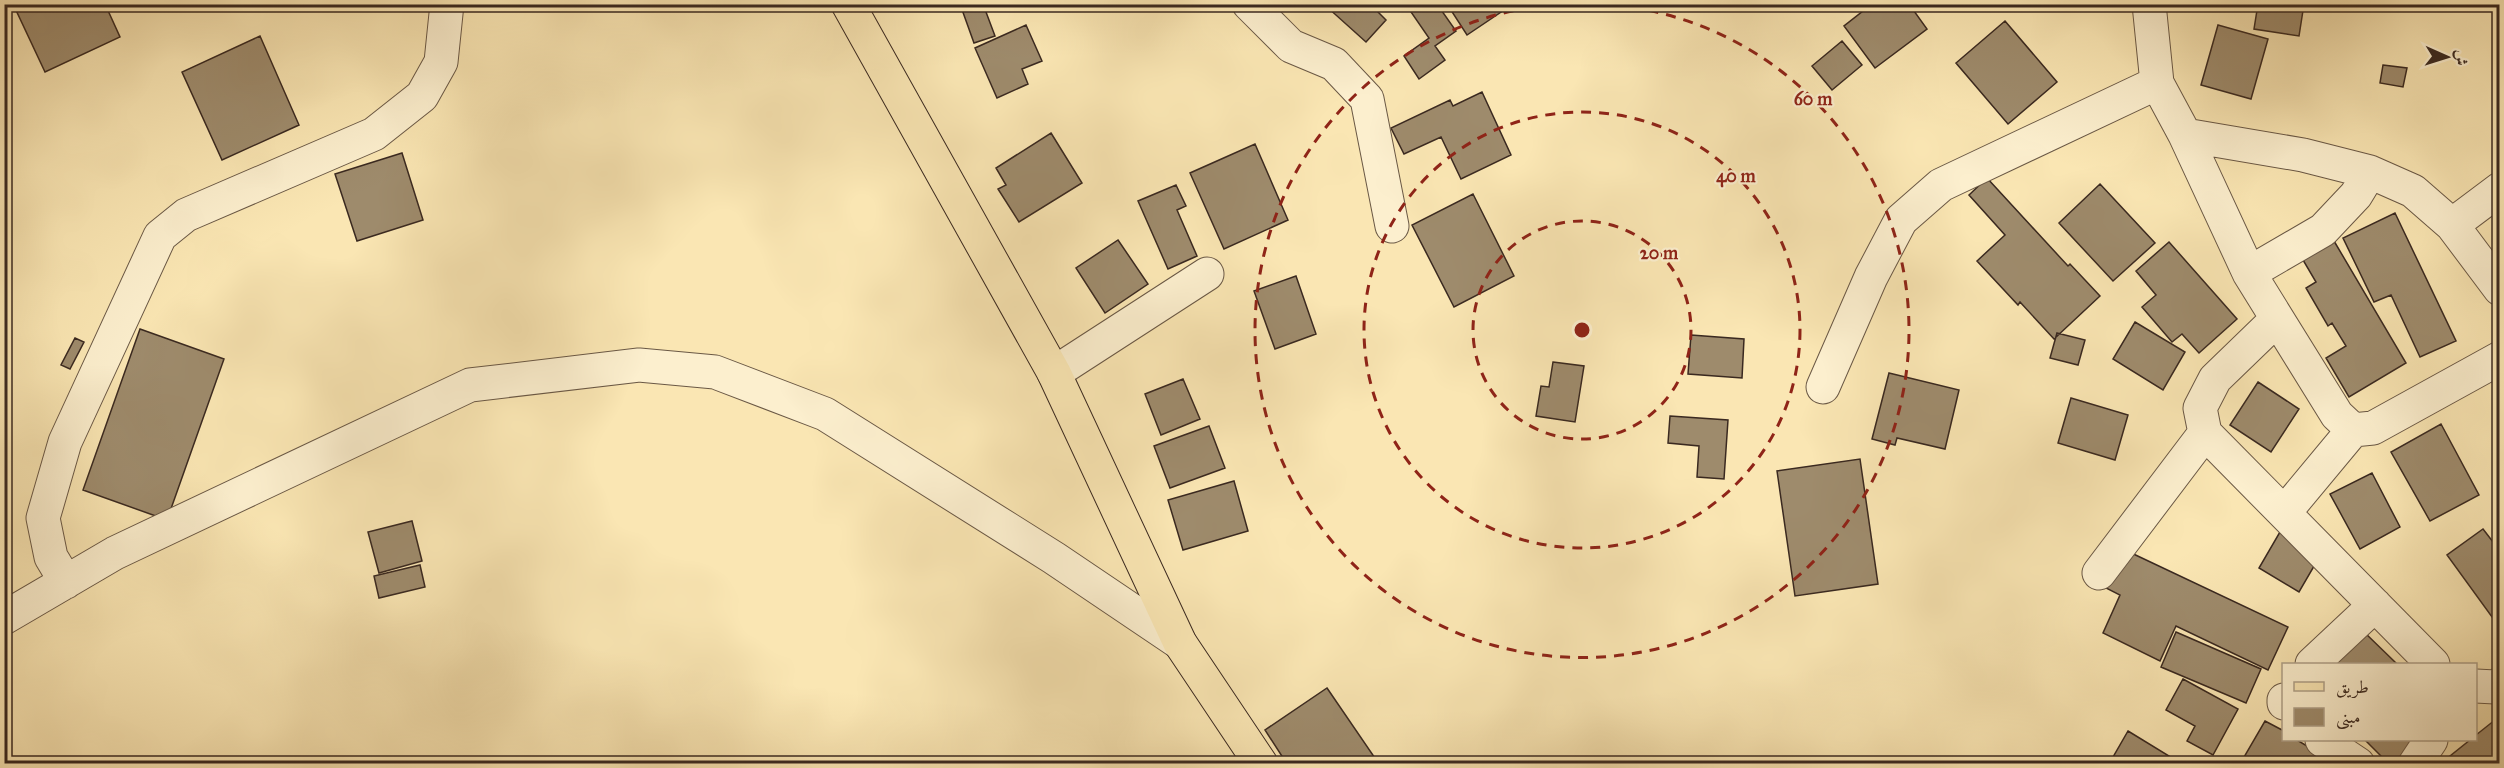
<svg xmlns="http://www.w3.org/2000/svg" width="2504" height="768" font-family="'IM FELL Great Primer',Amiri,serif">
  <rect width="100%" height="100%" fill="#fae6b3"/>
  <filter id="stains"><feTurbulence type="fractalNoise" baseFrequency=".00333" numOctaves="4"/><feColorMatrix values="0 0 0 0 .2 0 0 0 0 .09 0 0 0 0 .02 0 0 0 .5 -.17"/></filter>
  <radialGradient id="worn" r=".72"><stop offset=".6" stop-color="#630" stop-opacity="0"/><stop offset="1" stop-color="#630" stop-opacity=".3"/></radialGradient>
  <path fill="#9e8b6c" stroke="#3a2920" stroke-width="1.5" d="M24,4H105L120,37L45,72L15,8Z
    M960,4H983L995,36L974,43Z
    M1329,4H1370L1386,20L1366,42L1327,7Z
    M1422,4H1437L1456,31L1435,46L1445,60L1419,79L1404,56L1429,38L1411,12Z
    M1447,4H1513L1467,35Z
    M1872,4H1909L1927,29L1875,68L1844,26Z
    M2258,4H2304L2299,36L2254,29Z
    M2005,21L2057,82L2008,124L1956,63Z
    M1026,25L1042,61L1022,69L1028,84L997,98L975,48Z
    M2218,25L2268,39L2251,99L2201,85Z
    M260,36L299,125L222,160L182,72Z
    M1842,41L1862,65L1832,90L1812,66Z
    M2383,65L2407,68L2403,87L2380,83Z
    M1482,92L1511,155L1461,179L1441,137L1404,154L1391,128L1450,100L1453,106Z
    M1051,133L1082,183L1019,222L998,189L1006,185L996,168Z
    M1255,144L1288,220L1224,249L1190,173Z
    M402,153L423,220L357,241L335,174Z
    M1987,178L2068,266L2070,264L2100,296L2054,339L2020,302L2018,305L1977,261L2005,235L1969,195Z
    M2100,184L2155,243L2113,281L2059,223Z
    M1176,185L1186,206L1177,210L1197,256L1168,269L1138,201Z
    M1473,194L1514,276L1454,307L1412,225Z
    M2395,213L2456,341L2420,357L2391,295L2374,302L2343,238Z
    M1118,240L1148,284L1105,313L1076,268Z
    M2334,241L2406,363L2349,397L2326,358L2346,346L2332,323L2328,326L2306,288L2316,282L2303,260Z
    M2169,242L2237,319L2199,353L2182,334L2172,342L2142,307L2156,295L2136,271Z
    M1296,276L1316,334L1275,349L1254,291Z
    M2135,322L2185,352L2163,390L2113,359Z
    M140,329L224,359L167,520L83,490Z
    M2057,333L2085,340L2078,365L2050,358Z
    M1691,335L1744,339L1742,378L1688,374Z
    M75,338L84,342L70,369L61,365Z
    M1553,362L1584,366L1575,422L1536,416L1541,386L1549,387Z
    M1889,373L1959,390L1945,449L1897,438L1895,445L1872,439Z
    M1183,379L1200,419L1161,435L1145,394Z
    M2258,382L2299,409L2271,452L2230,425Z
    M2071,398L2128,415L2115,460L2058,443Z
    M1670,416L1728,420L1724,479L1697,477L1699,446L1668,443Z
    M2441,424L2479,495L2430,521L2391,452Z
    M1209,426L1225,468L1170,488L1154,446Z
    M1860,459L1878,584L1795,596L1777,471Z
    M2372,473L2400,527L2360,549L2330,494Z
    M1234,481L1248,531L1183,550L1168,500Z
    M412,521L422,561L379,573L368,532Z
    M2284,525L2324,549L2299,592L2259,568Z
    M2483,529L2500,551V628L2447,555Z
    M2125,550L2288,627L2268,670L2176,626L2160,661L2103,633L2120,595L2106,588Z
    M420,565L425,587L379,598L374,576Z
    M2363,631L2397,664H2331Z
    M2176,632L2261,669L2246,703L2161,667Z
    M2183,679L2238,709L2213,755L2187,741L2195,726L2166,710Z
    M1327,688L1379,764H1287L1265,730Z
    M2500,716V764H2440L2470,740H2476V735Z
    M2265,721L2284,731V740H2297L2337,764H2240Z
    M2128,731L2182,764H2109Z
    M2365,740H2417L2393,764H2389Z"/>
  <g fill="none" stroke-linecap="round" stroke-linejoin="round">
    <defs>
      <path id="minor" d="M1249,4L1291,46L1334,64L1367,99L1392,226
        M2149,4L2157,83L2185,135L2249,273L2337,415L2353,430L2373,428L2500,358
        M2185,135L2303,155L2370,172L2413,191L2452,225L2500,289
        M2452,225L2500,189
        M2249,273L2323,230L2356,195L2370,172
        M2277,319L2215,379L2200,408L2205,433L2433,664
        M1054,373L1207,274
        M1823,387L1871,277L1901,220L1941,185L2157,83
        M2284,513L2353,430
        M2099,573L2205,433
        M66,582L51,557L43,518L65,442L160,236L186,215L374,134L422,96L441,62L447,4
        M4,618L115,553L470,385L639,365L715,372L825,414L1054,558L1180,643
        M2312,664L2375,605
        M2476,686L2495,687L2500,684
        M2284,700V703
        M2322,740L2358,764
        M2415,764L2431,740"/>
      <path id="major" d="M848,4L1054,373L1180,643L1261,764"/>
    </defs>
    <use href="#minor" stroke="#6a5845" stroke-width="35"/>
    <use href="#major" stroke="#3a2920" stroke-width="35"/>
    <use href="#minor" stroke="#fcefce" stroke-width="33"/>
    <use href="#major" stroke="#fae6b3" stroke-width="33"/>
  </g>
  <g fill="none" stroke="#8f2418" stroke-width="3" stroke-dasharray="10 8">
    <circle cx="1582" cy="330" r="109"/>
    <circle cx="1582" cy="330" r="218"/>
    <path d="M1613 5A327 327 0 1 1 1551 5"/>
  </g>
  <circle cx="1582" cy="330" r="9" fill="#8f2418" stroke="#fcefce" stroke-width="3"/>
  <g font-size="18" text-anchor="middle" font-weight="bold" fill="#8f2418" stroke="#fcefce" stroke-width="4.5" stroke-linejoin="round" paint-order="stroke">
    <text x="1813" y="105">60 m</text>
    <text x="1736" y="182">40 m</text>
    <text x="1659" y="259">20 m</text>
  </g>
  <rect width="2504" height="768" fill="none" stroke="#fae6b3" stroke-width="24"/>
  <rect x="6" y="6" width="2492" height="756" fill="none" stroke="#3a2920" stroke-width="3"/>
  <rect x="12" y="12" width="2480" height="744" fill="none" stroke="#3a2920" stroke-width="1.5"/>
  <rect x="2282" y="663" width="195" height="78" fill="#fcefce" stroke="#aea088" stroke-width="1.5"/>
  <rect x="2294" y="682" width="30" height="9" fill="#fae6b3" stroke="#aea088" stroke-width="1.5"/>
  <text x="2336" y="693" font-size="18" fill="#3a2920">طريق</text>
  <rect x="2294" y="708" width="30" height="18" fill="#9e8b6c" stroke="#aea088" stroke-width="1.5"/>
  <text x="2336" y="723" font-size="18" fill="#3a2920">مبنى</text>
  <g transform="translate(2447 57) rotate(93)" stroke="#fcefce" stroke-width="4.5" paint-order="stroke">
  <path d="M0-4.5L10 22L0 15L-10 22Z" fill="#3a2920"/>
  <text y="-9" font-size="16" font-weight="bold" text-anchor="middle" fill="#3a2920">ش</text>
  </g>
  <rect width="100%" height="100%" filter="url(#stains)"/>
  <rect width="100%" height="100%" fill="url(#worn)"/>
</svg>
